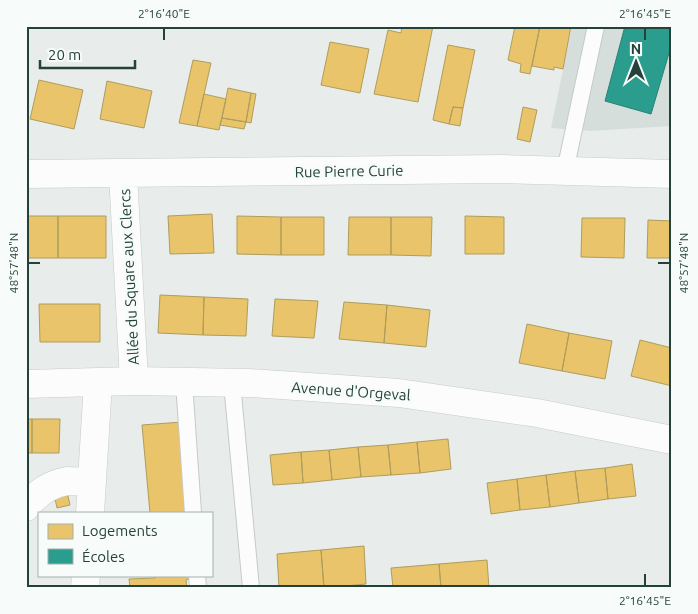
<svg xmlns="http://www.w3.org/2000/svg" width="698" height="614" font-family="Ubuntu,sans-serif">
  <rect width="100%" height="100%" fill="#e8edeb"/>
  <path fill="#d6dedb" d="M572,26H672V126L591,131L551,128Z"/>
  <path fill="#e9c46a" stroke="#ae9d5c" d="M402,26H433L418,102L374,94L388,30L401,33Z
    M515,26H540L530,74L520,72L521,64L508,60Z
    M540,26H571L563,69L554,67V70L532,66Z
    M330,42L369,49L360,93L321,85Z
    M448,45L475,50L463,108L453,107L449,124L433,120Z
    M193,60L211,63L197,126L179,123Z
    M39,80L83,90L74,129L30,119Z
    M107,81L152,91L144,128L100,119Z
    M228,88L251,93L246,122L222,118Z
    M251,93L256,94L251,123L246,122Z
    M204,94L226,99L219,130L197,126Z
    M453,107L463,108L460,126L449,124Z
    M523,107L537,110L530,142L517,139Z
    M222,118L246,122L244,129L220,125Z
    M212,214L214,253L170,254L168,216Z
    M26,216H58V258H26Z
    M58,216H106V258H58Z
    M237,216L281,217V255L237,254Z
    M465,216L504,217V254H465Z
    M281,217H324V255H281Z
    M349,217H391V255H348Z
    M391,217H432L431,256L391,255Z
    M582,218H625L624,258L581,257Z
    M648,220L672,221V258H647Z
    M160,295L204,297L203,335L158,333Z
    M204,297L248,299L246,336L203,335Z
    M275,299L318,301L314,338L272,336Z
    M344,302L387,305L384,343L339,339Z
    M39,304H100V342H40Z
    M387,305L430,310L426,347L384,343Z
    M527,324L569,333L562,371L519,363Z
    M569,333L612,341L605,379L562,371Z
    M640,340L672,348V386L631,376Z
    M26,419H32V453H26Z
    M32,419H60L59,453H32Z
    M182,422L189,513H150L142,425Z
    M448,439L451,469L420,473L417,442Z
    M417,442L420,473L391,475L388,445Z
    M388,445L391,475L361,477L358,447Z
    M358,447L361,477L332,480L329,450Z
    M329,450L332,480L303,483L301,452Z
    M301,452L303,483L273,485L270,455Z
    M632,464L636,496L608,499L605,468Z
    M605,468L608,499L579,503L575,471Z
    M575,471L579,503L550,507L546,475Z
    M546,475L550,507L520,510L517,479Z
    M517,479L520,510L491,514L487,483Z
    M66,487L70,505L57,508L53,489Z
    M364,546L366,584L324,588L321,550Z
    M321,550L324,588H279L277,554Z
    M487,560L489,588H441L439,564Z
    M439,564L441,588H393L391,568Z
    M155,575H194V578L186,580L187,588H130L129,579L155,578Z"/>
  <path fill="#2a9d8f" stroke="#288276" d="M625,26H672V43L651,114L605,101Z"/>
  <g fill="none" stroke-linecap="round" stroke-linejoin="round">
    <defs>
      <path id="lane" d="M565,171L596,26
        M184,382L193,513
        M232,383L251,588
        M197,575L198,588"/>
      <path id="street" d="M123,173L134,381
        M26,174L502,169L672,174
        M26,384L134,381L249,383L399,393L537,413L672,440
        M26,507C36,494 50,484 67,481C75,481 84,482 92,483
        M90,513L98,382
        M85,588L86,575"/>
    </defs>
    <use href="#lane" stroke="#c5cac8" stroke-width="18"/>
    <use href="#street" stroke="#c5cac8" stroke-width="29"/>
    <use href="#lane" stroke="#fcfcfc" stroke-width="16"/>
    <use href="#street" stroke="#fcfcfc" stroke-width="28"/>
  </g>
  <path fill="none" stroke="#24423a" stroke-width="2" d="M164,28V40M645,28V40M28,263H40M658,263H670M645,574V586"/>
  <g text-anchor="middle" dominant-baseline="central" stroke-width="5" stroke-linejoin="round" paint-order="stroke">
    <g font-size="15" fill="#24423a" stroke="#f7fbf9">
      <text transform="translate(349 171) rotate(-1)">Rue Pierre Curie</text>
      <text transform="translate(129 277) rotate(-93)">Allée du Square aux Clercs</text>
      <text transform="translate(351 391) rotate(4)">Avenue d'Orgeval</text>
    </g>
  </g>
  <rect width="698" height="614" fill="none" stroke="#f7fbf9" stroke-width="55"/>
  <rect x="38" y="512" width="175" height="65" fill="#f7fbf9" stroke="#a3b1ad"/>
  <rect x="48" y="524" width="25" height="15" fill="#e9c46a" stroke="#a3b1ad"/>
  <text x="82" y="536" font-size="15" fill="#24423a">Logements</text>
  <rect x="48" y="549" width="25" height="15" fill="#2a9d8f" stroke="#a3b1ad"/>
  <text x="82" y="562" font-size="15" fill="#24423a">Écoles</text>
  <g transform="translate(636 62)" stroke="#f7fbf9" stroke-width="4" paint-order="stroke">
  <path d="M0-4L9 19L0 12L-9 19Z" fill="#24423a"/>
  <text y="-8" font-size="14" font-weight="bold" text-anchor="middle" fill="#24423a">N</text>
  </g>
  <path d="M40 60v8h95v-8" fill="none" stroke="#24423a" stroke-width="2.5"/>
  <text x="48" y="60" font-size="15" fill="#24423a" stroke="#f7fbf9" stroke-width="4" paint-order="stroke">20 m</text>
  <rect x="28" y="28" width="642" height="558" fill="none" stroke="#24423a" stroke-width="2"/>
  <g font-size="12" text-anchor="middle" fill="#24423a">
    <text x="164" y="18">2°16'40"E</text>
    <text x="645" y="18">2°16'45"E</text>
    <text transform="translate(14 263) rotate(-90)" y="4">48°57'48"N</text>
    <text transform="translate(684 263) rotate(-90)" y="4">48°57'48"N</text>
    <text x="645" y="605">2°16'45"E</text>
  </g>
</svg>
